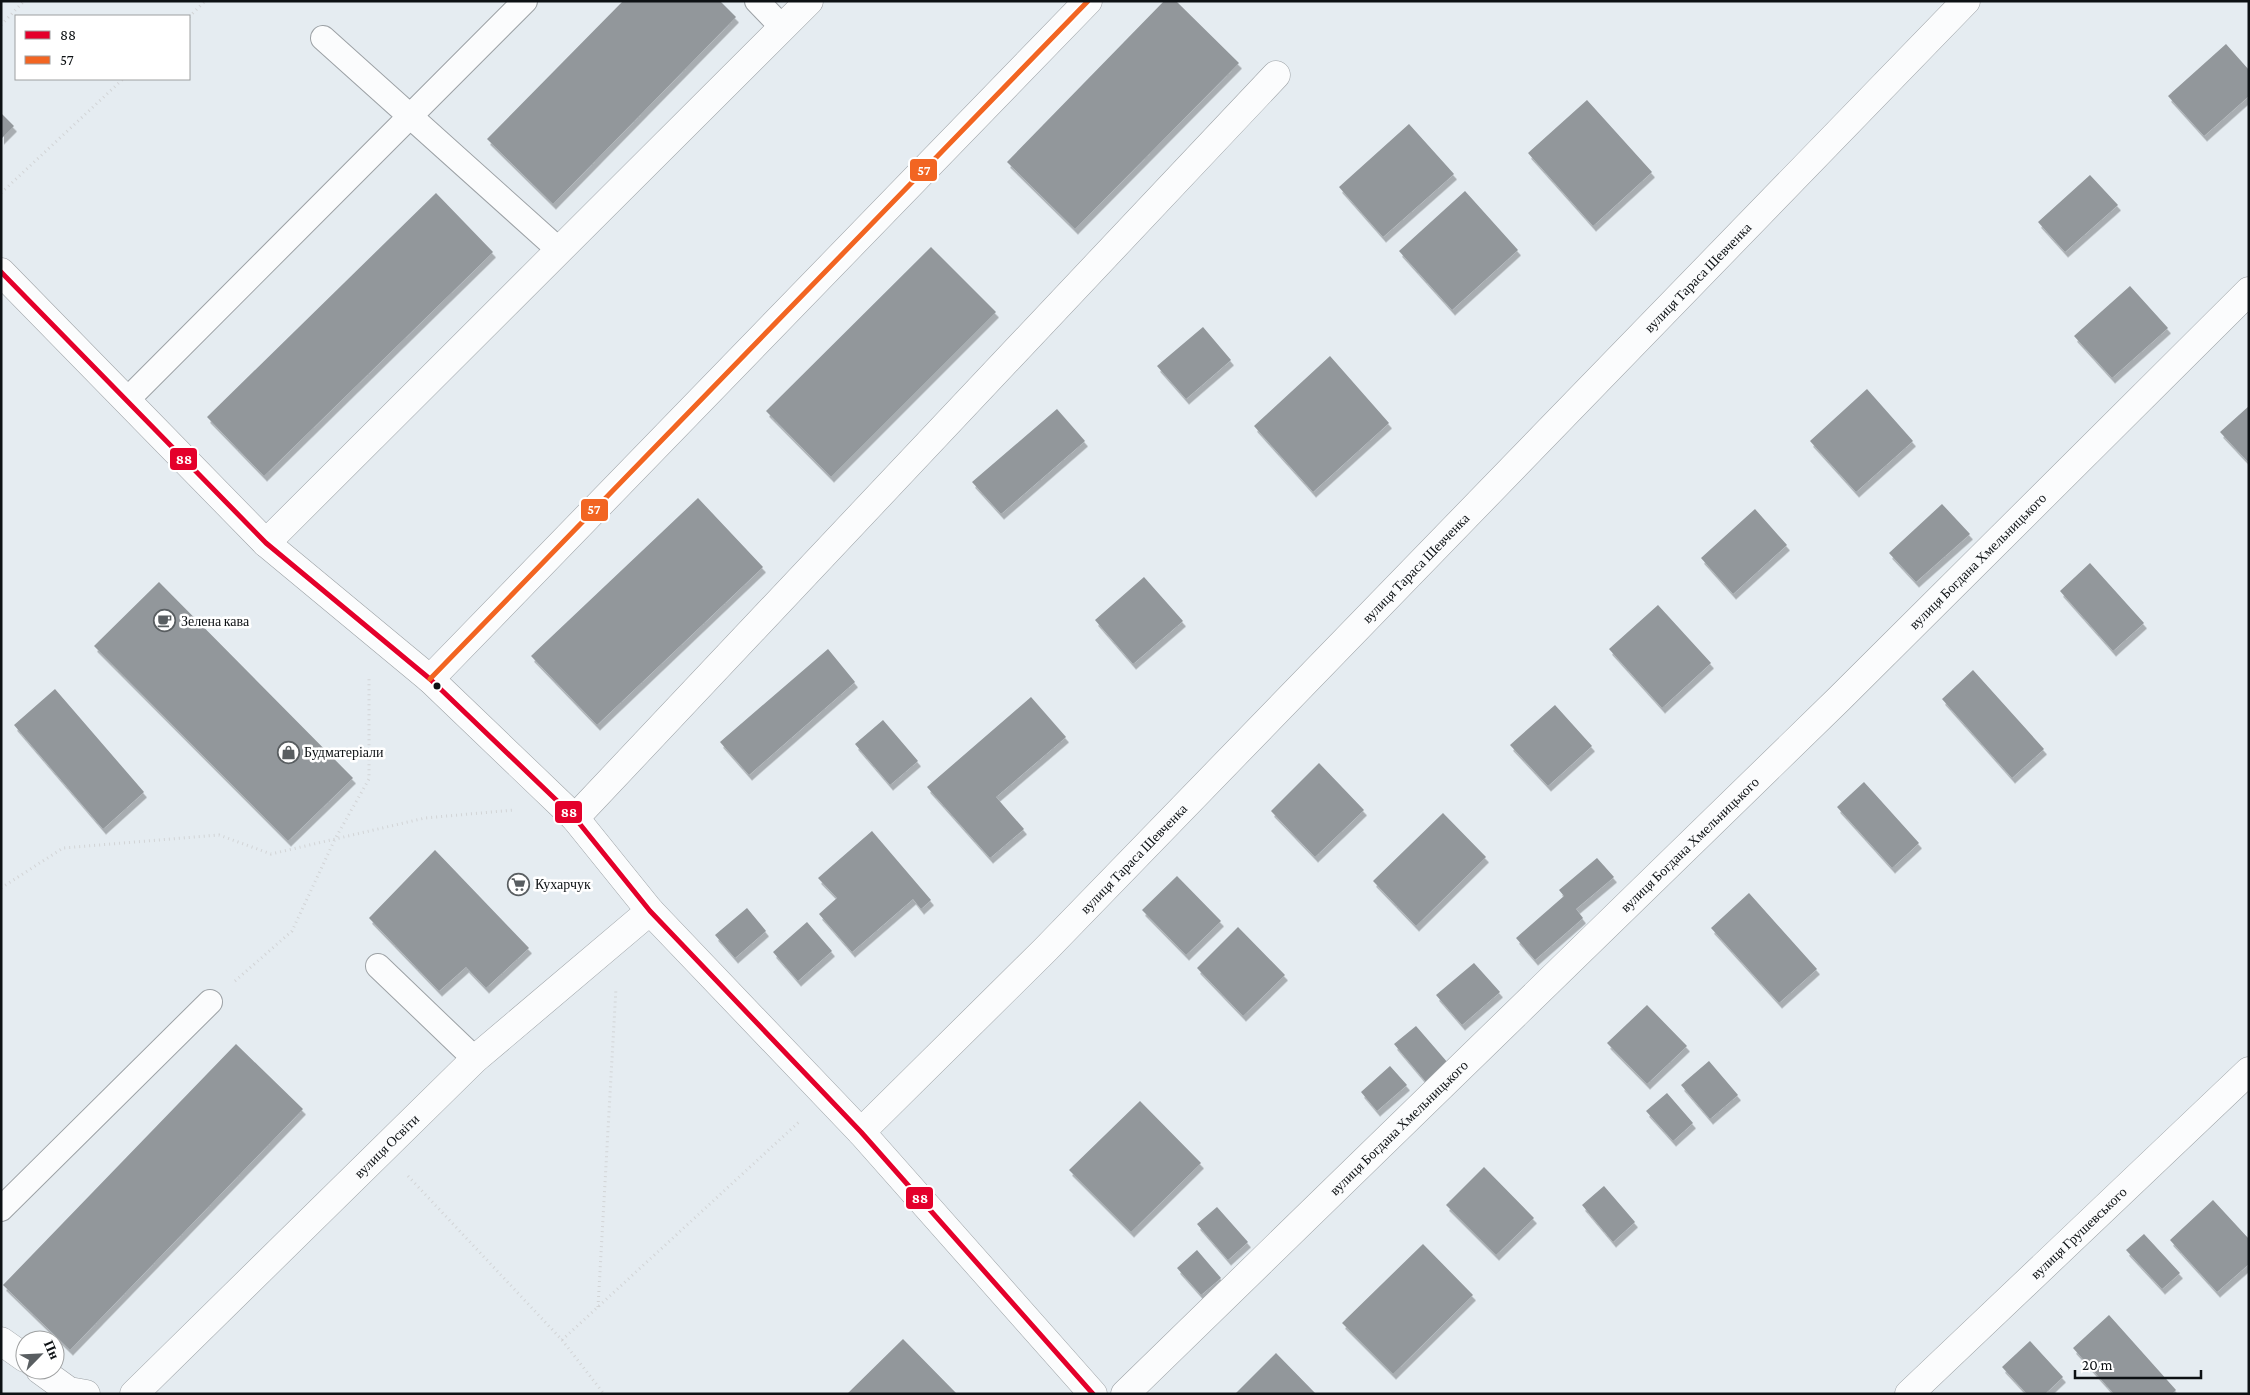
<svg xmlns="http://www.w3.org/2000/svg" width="2250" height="1395" font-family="'Crimson Pro',serif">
  <defs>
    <filter id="shadow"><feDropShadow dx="3" dy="5.5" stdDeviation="0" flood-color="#0004"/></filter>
  </defs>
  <rect width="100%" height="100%" fill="#e5ecf1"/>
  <path fill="#92979b" filter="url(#shadow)" d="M623,1H720L736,17L553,204L487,139Z
    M1164,1H1176L1239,63L1075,229L1007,162Z
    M2226,44L2249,70V96L2204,136L2168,96Z
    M1587,100L1652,172L1593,226L1528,153Z
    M1,113L14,126L1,139Z
    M1409,124L1454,174L1383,237L1339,187Z
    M2090,175L2118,205L2065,252L2038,222Z
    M1465,191L1518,250L1452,310L1399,251Z
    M436,193L493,252L264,476L207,417Z
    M931,247L996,312L831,477L766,411Z
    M2130,286L2168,328L2112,378L2074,336Z
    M1203,327L1231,360L1186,399L1157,366Z
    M1330,356L1389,423L1313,492L1254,426Z
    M1867,389L1913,441L1856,492L1810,441Z
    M2249,406V463L2220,432Z
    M1057,409L1085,441L1001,514L972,482Z
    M698,498L763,567L597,725L531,656Z
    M1942,504L1970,534L1916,582L1889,553Z
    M1755,509L1787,545L1733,594L1701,558Z
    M2090,563L2144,623L2113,651L2060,591Z
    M1144,577L1183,621L1133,664L1095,620Z
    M159,582L353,778L288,841L94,646Z
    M1658,605L1711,663L1662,708L1609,649Z
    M828,649L855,682L749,775L720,742Z
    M1973,670L2044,749L2012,778L1942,699Z
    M55,689L144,792L103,829L14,725Z
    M1031,697L1066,737L996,797L1024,829L990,858L927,787Z
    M1555,705L1592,746L1548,786L1510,745Z
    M883,720L918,761L890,785L855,744Z
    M1319,763L1364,810L1315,857L1271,811Z
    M1864,782L1919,843L1892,868L1837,807Z
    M1443,813L1486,857L1416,926L1373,881Z
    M872,831L931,900L921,909L913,899L852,952L819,914L837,898L818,878Z
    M435,850L529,948L486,988L466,967L439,991L369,918Z
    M1597,858L1614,877L1576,909L1583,918L1535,960L1516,938L1564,896L1559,890Z
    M1177,876L1221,921L1186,955L1142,910Z
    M1749,893L1817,969L1779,1003L1711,928Z
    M747,908L766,931L735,958L715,935Z
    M807,922L832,951L798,981L773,952Z
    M1238,927L1285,975L1243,1016L1197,968Z
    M1474,963L1500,992L1462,1025L1436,995Z
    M1647,1005L1687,1046L1647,1084L1607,1043Z
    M1416,1026L1448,1063L1426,1082L1394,1044Z
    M236,1044L303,1109L70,1350L3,1285Z
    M1709,1061L1738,1095L1710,1119L1681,1085Z
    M1390,1066L1407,1085L1377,1111L1361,1092Z
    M1667,1093L1693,1123L1673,1141L1646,1111Z
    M1140,1101L1201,1163L1131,1232L1069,1170Z
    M1484,1167L1534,1218L1496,1255L1446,1205Z
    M1604,1186L1635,1222L1613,1242L1582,1205Z
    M2213,1200L2249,1239V1264L2217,1292L2170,1240Z
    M1217,1207L1248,1242L1228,1260L1197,1224Z
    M2144,1234L2180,1273L2162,1289L2126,1250Z
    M1423,1244L1473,1295L1393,1374L1342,1323Z
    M1197,1250L1221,1278L1201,1295L1177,1268Z
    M2109,1315L2176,1390L2172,1394H2114L2073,1348Z
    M903,1339L957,1394H847Z
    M2030,1341L2063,1377L2045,1394H2027L2002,1367Z
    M1276,1353L1316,1394H1235Z"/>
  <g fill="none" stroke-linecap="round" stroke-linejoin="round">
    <defs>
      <path id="lane" d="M757,1L783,28
        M323,38L559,250
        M126,401L525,1
        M378,966L475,1059
        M1,1209L210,1002"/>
      <g id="street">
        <path d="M266,543L809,1"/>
        <path d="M430,679L1088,1"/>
        <path d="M575,818L1276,75"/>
        <path d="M861,1132L1093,1394"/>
        <path d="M1,1341L25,1358"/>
        <path d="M40,1370L69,1391L86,1394"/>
        <path id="s1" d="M134,1394L475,1059L650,911"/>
        <path id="s2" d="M1125,1394L1839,699L2249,291"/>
        <path id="s3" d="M1909,1394L2249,1071"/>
      </g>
      <g id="secondary">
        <path id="s4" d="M1,272L266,543L430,679L575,818L650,911L861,1132L1045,950L1966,1"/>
      </g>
    </defs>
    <use href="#lane" stroke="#9ca1a5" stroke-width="26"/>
    <use href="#street" stroke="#9ca1a5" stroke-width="29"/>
    <use href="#secondary" stroke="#9ca1a5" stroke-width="29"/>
    <path stroke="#d2d4d6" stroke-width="3" stroke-dasharray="1 4" stroke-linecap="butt" d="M189,17L205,1
      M1,25L24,1
      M1,193L123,79
      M1,888L63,848L219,835L271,854L425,818L514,810
      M235,981L292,931L335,839L369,779V676
      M408,1176L562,1340L800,1121
      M598,1307L616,988
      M562,1340L604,1394"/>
    <use href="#lane" stroke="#fbfcfd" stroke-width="24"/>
    <use href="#street" stroke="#fbfcfd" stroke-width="28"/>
    <use href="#secondary" stroke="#fbfcfd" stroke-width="28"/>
    <defs>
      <path id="bus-1" d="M1,272L266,543L430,679L575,818L650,911L861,1132L1093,1394"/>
      <path id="bus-2" d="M430,679L1088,1"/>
    </defs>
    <use href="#bus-1" stroke="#fff" stroke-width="9"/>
    <use href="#bus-2" stroke="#fff" stroke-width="9"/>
    <use href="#bus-1" stroke="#e4002b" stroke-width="5"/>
    <use href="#bus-2" stroke="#f26522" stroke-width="5"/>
  </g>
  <defs>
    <symbol id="cafe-ring" viewBox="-11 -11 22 22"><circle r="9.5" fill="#fff" stroke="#595e61" stroke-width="1.5"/><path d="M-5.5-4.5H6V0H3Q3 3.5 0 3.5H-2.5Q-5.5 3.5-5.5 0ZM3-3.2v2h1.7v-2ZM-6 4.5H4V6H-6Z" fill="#595e61"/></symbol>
    <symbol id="shop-ring" viewBox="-11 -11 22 22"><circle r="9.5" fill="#fff" stroke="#595e61" stroke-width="1.5"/><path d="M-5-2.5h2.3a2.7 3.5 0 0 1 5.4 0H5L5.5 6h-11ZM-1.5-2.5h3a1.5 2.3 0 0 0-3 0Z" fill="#595e61"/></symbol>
    <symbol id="supermarket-ring" viewBox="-11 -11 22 22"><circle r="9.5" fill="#fff" stroke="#595e61" stroke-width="1.5"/><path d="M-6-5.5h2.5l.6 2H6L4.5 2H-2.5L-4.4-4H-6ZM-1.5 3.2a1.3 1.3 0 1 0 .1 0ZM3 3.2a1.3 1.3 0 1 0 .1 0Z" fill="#595e61"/></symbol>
  </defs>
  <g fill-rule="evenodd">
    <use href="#cafe-ring" x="152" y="608" width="25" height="25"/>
    <use href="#shop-ring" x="276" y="740" width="25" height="25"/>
    <use href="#supermarket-ring" x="506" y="872" width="25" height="25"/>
  </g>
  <circle fill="#0d1114" stroke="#fff" stroke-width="2" cx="437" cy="686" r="4.5"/>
  <g text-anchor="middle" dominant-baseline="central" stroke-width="5" stroke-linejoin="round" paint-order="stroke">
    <g font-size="14" fill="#0d1114" stroke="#fff">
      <text stroke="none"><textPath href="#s4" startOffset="2414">вулиця Тараса Шевченка</textPath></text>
      <text stroke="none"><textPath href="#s2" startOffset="1192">вулиця Богдана Хмельницького</textPath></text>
      <text stroke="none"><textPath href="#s4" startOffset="2009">вулиця Тараса Шевченка</textPath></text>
      <text stroke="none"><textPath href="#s2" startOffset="788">вулиця Богдана Хмельницького</textPath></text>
      <text stroke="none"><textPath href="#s4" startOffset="1604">вулиця Тараса Шевченка</textPath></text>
      <text stroke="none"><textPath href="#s2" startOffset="382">вулиця Богдана Хмельницького</textPath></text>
      <text stroke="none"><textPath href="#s1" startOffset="354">вулиця Освіти</textPath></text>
      <text stroke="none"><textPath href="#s3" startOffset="234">вулиця Грушевського</textPath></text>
    </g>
    <g font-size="14" fill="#0d1114" stroke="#fff" text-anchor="start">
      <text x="181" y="621">Зелена кава</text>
      <text x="304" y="752">Будматеріали</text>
      <text x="535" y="884">Кухарчук</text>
    </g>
  </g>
  <g stroke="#fff" stroke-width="2">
    <rect x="909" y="158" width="29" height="24" rx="5" fill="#f26522"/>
    <rect x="169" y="447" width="29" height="24" rx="5" fill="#e4002b"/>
    <rect x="580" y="498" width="29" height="24" rx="5" fill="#f26522"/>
    <rect x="554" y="800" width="29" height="24" rx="5" fill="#e4002b"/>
    <rect x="905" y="1186" width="29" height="24" rx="5" fill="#e4002b"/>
  </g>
  <g font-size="14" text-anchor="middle" font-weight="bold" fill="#fff">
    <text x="924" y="175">57</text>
    <text x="184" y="464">88</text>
    <text x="594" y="514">57</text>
    <text x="569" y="817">88</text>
    <text x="920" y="1203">88</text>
  </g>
  <rect width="2250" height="1395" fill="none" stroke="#0d1114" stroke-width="5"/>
  <rect x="15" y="15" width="175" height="65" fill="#ffffff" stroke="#9ea0a1"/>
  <rect x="25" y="31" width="25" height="8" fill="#e4002b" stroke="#9ea0a1"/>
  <text x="60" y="40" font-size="15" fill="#0d1114">88</text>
  <rect x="25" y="56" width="25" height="8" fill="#f26522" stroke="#9ea0a1"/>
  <text x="60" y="65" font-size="15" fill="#0d1114">57</text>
  <g transform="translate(40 1355) rotate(66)"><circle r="24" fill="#ffffff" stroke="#9ea0a1"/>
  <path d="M0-4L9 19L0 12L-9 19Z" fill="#595e61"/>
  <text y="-8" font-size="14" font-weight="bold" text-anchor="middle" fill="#0d1114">Пн</text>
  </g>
  <path d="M2075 1370v8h126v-8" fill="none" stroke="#0d1114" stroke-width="2.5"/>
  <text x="2082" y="1370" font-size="15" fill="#0d1114" stroke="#ffffff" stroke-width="4" paint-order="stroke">20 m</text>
</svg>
